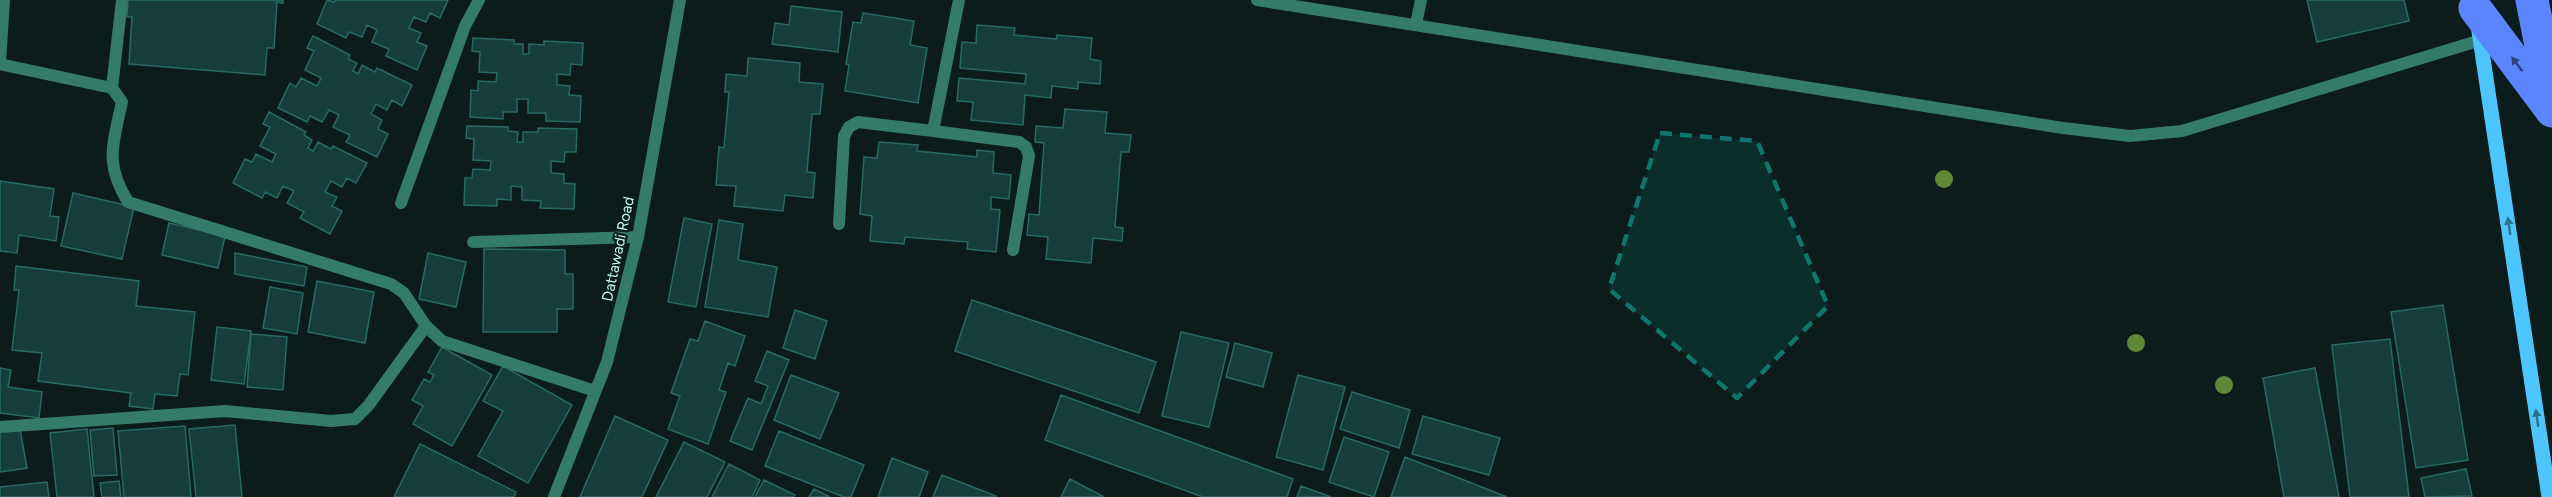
<svg xmlns="http://www.w3.org/2000/svg" width="2552" height="497" font-family="Figtree,sans-serif">
  <rect width="100%" height="100%" fill="#0b1c1a"/>
  <path fill="#163d39" stroke="#286a63" stroke-width="1.5" d="M128,0H283V3L277,2L274,48H267L265,75L129,64L132,17H127Z
    M327,0L334,2L335,0H448L440,18L430,13L426,22L414,17L409,28L421,33L417,42L427,46L417,70L386,56L389,49L372,42L377,30L367,25L362,37L349,32L346,38L317,24Z
    M2307,0H2404L2409,21L2317,42Z
    M791,6L842,12L838,52L772,44L775,23L789,25Z
    M863,13L914,21L910,45L927,48L918,103L845,91L849,65L846,64L853,22L861,23Z
    M977,25L1015,28L1014,35L1056,39L1057,35L1092,38L1090,59L1101,61L1100,84L1078,82V89L1052,86L1051,98L1025,95L1023,125L971,120L973,102L957,101L959,78L1025,84L1026,74L960,68L962,42L976,43Z
    M313,36L350,55L348,59L357,63L353,71L358,74L362,65L375,72L377,68L412,85L402,106L392,100L387,110L376,104L371,114L382,120L378,129L388,134L377,157L346,142L350,135L333,127L339,115L329,110L322,122L310,116L307,122L278,108L290,83L296,87L301,78L317,86L321,78L305,70L314,51L307,48Z
    M473,38L514,40V44H523V54H529V44L544,45V41L583,43L582,65L571,64L570,75L557,74V85L570,86L569,95L581,96L580,122L546,121V113H528V99H517V112H503V119L470,117L471,90L478,91V81L496,82L497,73L479,72L480,52L472,51Z
    M748,58L800,63L799,82L823,84L820,114H812L807,172L815,173L813,198L785,195L783,211L734,206L736,186L716,185L719,147L724,148L729,92H725L726,74L747,76Z
    M1065,109L1107,112L1105,133L1131,135L1129,152H1121L1115,227L1123,228L1122,241L1093,238L1091,263L1046,259L1048,237L1027,235L1029,214L1039,215L1044,143L1035,142L1036,126L1063,128Z
    M269,112L306,132L304,135L312,140L308,148L313,151L318,142L331,149L333,146L367,163L356,183L347,178L342,187L331,181L325,192L337,197L332,206L342,211L330,234L300,218L304,212L287,203L294,191L283,186L277,198L265,192L262,198L233,183L245,159L252,162L256,154L272,162L276,154L260,146L270,127L263,124Z
    M467,126L508,127V131L518,132L517,142H523V132H538V128L577,129L576,152H565L564,162L551,161V173L564,174V183L575,184L574,209L540,208L541,201L522,200V187L511,186V200L497,199V206L464,205L465,178H472L473,169L490,170L491,161L473,160L474,139L466,138Z
    M879,142L918,145L917,151L977,157V150L994,152L993,173L1011,175L1009,199L991,197V209L1000,210L996,252L967,249L968,242L905,237L904,244L870,241L872,216L860,214L864,157L877,158Z
    M0,181L54,189L50,216L59,217L56,241L19,235L17,253L0,251Z
    M73,193L134,207L122,259L61,246Z
    M684,218L712,224L696,307L668,302Z
    M719,220L743,224L738,260L777,267L768,317L705,307Z
    M169,223L225,236L218,268L162,255Z
    M484,249L565,250V274H573V309H557V332H483Z
    M235,253L307,267L304,286L235,274Z
    M428,253L466,262L456,307L419,299Z
    M16,266L139,281L136,306L195,312L188,375L180,374L177,396L155,394L153,409L129,406L131,393L38,381L42,353L12,350L19,290H14Z
    M317,281L374,292L365,343L308,332Z
    M270,287L303,293L297,334L263,328Z
    M972,300L1156,362L1139,413L955,351Z
    M2443,305L2468,460L2416,468L2391,312Z
    M795,310L827,321L815,359L783,348Z
    M705,321L745,336L735,366L728,363L719,390L726,392L708,444L668,429L680,396L671,393L690,339L698,341Z
    M217,327L251,331L244,384L211,380Z
    M1181,332L1229,343L1209,427L1162,416Z
    M251,334L287,337L283,390L247,387Z
    M2390,339L2409,497H2350L2332,345Z
    M1235,343L1272,353L1263,387L1226,377Z
    M442,347L492,375L452,446L413,424L423,406L412,400L424,379L430,382L434,375L428,372Z
    M767,351L789,360L752,450L730,441L748,398L761,404L768,386L755,381Z
    M503,366L572,405L528,483L478,456L503,411L483,401Z
    M0,368L11,370L8,387L42,392L39,418L0,413Z
    M2315,368L2339,497H2284L2263,378Z
    M791,375L839,393L820,439L774,420Z
    M1298,375L1345,387L1323,470L1276,457Z
    M1352,392L1410,410L1399,448L1340,429Z
    M1061,395L1293,479L1287,497H1203L1045,440Z
    M615,416L668,440L642,497H580Z
    M1423,416L1500,438L1489,475L1412,454Z
    M235,425L242,497H196L189,429Z
    M185,426L191,497H124L118,431Z
    M113,428L117,475L94,476L90,430Z
    M20,429L27,468L0,472V432Z
    M87,429L94,497H57L50,433Z
    M779,431L864,465L851,497H844L765,466Z
    M1344,437L1389,452L1374,497L1329,482Z
    M684,442L725,462L707,497H656Z
    M420,444L516,492L514,497H394Z
    M1405,457L1507,497H1391Z
    M892,458L928,472L919,497H878Z
    M729,464L760,480L752,497H712Z
    M2466,469L2472,496L2425,497L2421,478Z
    M942,475L996,496V497H933Z
    M1070,479L1104,497H1061Z
    M764,480L795,495L794,497H755Z
    M119,481L121,497H102L100,483Z
    M47,482L49,497H0V487Z
    M1301,486L1331,497H1297Z
    M814,489L830,497H809Z"/>
  <g fill="none" stroke-linecap="round" stroke-linejoin="round">
    <path stroke="#347c69" stroke-width="12" d="M401,203L465,26L479,0
      M473,242L638,237"/>
    <path stroke="#347c69" stroke-width="12" d="M959,0L933,131L1019,142L1026,147L1029,156L1013,250
      M1416,24L1421,0
      M0,62L4,0
      M0,64L112,88L122,102C113,144 104,163 128,202L391,284L404,293L426,326L442,341L595,391
      M112,88L122,0
      M839,224L844,136L849,127L858,122L933,131
      M0,427L225,411L331,421L355,419L368,406L426,326"/>
    <path stroke="#347c69" stroke-width="12" d="M1257,0L2063,128L2130,136L2182,131L2481,40
      M554,497L607,362L638,237L680,0"/>
    <path stroke="#4dc6ff" stroke-width="15" d="M2478,25L2549,497"/>
    <path stroke="#5b84ff" stroke-width="33" d="M2532,0L2552,101
      M2475,8L2552,111"/>
  </g>
  <g fill="#5e8838">
    <circle cx="1944" cy="179" r="9"/>
    <circle cx="2136" cy="343" r="9"/>
    <circle cx="2224" cy="385" r="9"/>
  </g>
  <defs><path id="oneway-solid" d="M-6-.8H1V-3.2L6.5 0L1 3.2V.8H-6Z" transform="scale(1.5)"/></defs>
  <use fill="#2b4676" href="#oneway-solid" transform="translate(2517 64) rotate(-127)"/>
  <g fill="#2c718c">
    <use href="#oneway-solid" transform="translate(2509 226) rotate(-98)"/>
    <use href="#oneway-solid" transform="translate(2537 418) rotate(-98)"/>
  </g>
  <path fill="#0f766e" fill-opacity="0.2" stroke="#0f766e" stroke-width="4.5" stroke-dasharray="12 8" stroke-linejoin="round" d="M1660,133L1757,141L1828,306L1737,398L1609,289Z"/>
  <g text-anchor="middle" dominant-baseline="central" stroke-width="4.5" stroke-linejoin="round" paint-order="stroke">
    <g font-size="15" fill="#c6fff4" stroke="#0b1c1a">
      <text transform="translate(618 249) rotate(-78)">Dattawadi Road</text>
    </g>
  </g>
</svg>
